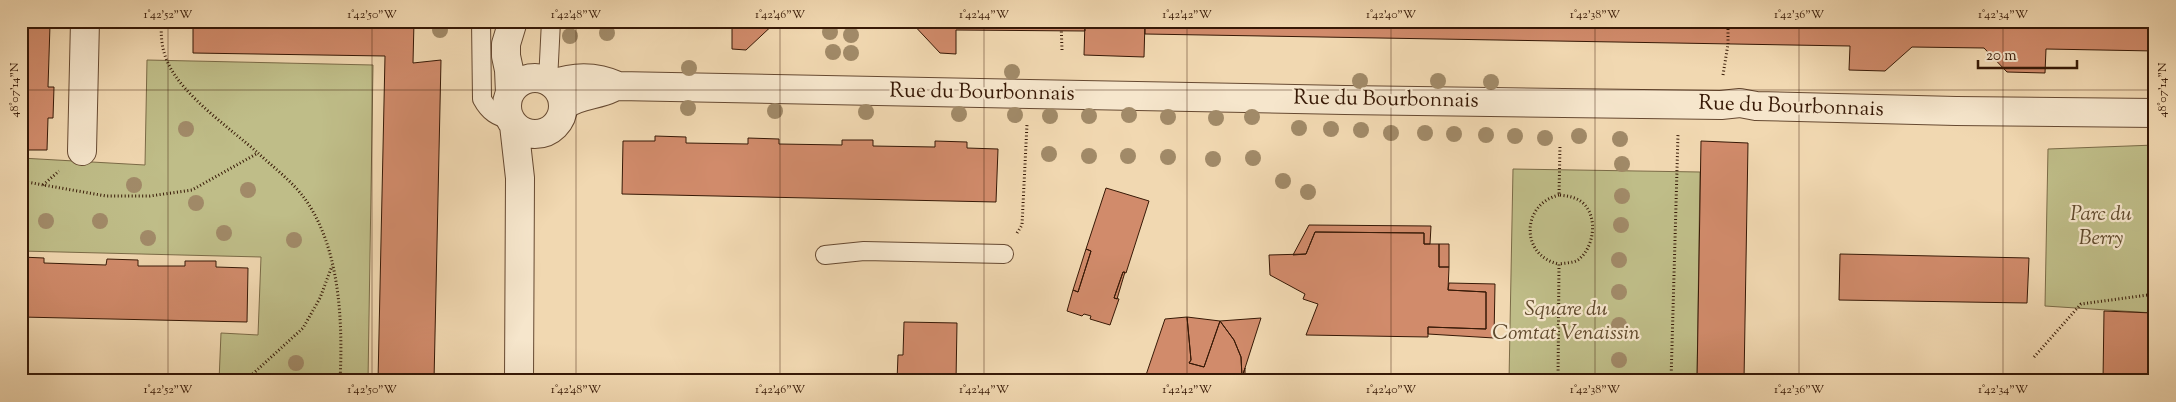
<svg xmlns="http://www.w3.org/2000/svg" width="2176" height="402" font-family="'Sorts Mill Goudy',serif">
  <rect width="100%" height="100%" fill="#f1d8b1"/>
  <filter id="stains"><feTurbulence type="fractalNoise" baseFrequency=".004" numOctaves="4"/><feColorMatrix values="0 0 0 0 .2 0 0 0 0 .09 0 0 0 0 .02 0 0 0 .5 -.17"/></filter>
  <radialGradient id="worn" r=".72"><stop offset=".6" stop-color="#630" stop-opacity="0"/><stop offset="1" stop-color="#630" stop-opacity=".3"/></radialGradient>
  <path fill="#bfbd88" stroke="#7b6b47" d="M147,60L373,65L368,381H219L221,333L258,335L261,257L21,251V158L145,165Z
    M2155,145V381H2152L2153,313L2045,306L2048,149Z
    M1513,169L1700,172L1697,381H1509Z"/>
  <path fill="#d18b6b" stroke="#371906" d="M21,21H55V25H50L48,87H54L53,118H48L47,150H21Z
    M193,21H414L413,63L441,60L434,381H378L385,56L193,53Z
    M600,21H777L746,50L732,49V26L600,24Z
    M910,21H1085V31L956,30V54L940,53Z
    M1085,21H1145L1144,57L1084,55Z
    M1145,21H2155V51L2046,49L2045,73L2007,72L1984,48L1912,47L1885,71L1849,70L1850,46L1145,34Z
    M655,136L686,137V143L748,144V138L779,139V144L842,145V140H873V146L935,147V141L967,142V148L998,149L996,202L622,194L623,141H655Z
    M1701,141L1748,143L1744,381H1697Z
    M1106,188L1149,201L1126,273L1123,272L1114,298L1119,299L1110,325L1090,319L1091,316L1084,314L1082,316L1067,311L1073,290L1078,292L1091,251L1086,249Z
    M1309,225L1431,226L1430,244H1424V233L1315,232L1306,254L1293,255Z
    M1315,232L1424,233V244H1439V267H1449L1448,290L1486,292V329L1428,327V337L1306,335L1318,304L1303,299L1305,294L1270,275L1269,255L1306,254Z
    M1439,244H1449V267H1439Z
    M1086,249L1091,251L1078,292L1073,290Z
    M1840,254L2029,258L2027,303L1839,300Z
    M21,257L44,258V263L106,265L107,259L138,260V266H185V261H216V267L248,268L247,322L21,317Z
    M1123,272H1125L1117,299L1114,298Z
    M1449,283L1495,284L1494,338L1428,334V327L1486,329V292L1448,290Z
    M2104,311L2153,313L2152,381H2103Z
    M1187,317L1220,321L1204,367L1189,363L1191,360Z
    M1187,317L1191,360L1189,363L1204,367L1220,321L1234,340L1241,357L1242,377L1231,378L1230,381H1152L1153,377L1146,375L1165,319Z
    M1261,318L1245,368L1242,377L1241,357L1234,340L1220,321Z
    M904,322L957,323L956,381H897L898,355H903Z
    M1245,368V381H1230L1231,378L1242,377Z
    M1146,375L1153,377L1152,381H1144Z"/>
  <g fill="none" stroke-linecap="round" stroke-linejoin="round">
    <defs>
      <path id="service" d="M481,21L482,99C489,112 497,117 511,120
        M548,81L551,21
        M825,255L864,251L1004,254"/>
      <path id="minor" d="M553,84C575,76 596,76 618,86L1345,100L1721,105L1740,103L1756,106L1956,111L2155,113
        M563,106C578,94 596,96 612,88
        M82,151L85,21"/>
      <path id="tertiary" d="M507 106a28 28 0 1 1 56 0a28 28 0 1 1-56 0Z
        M510,93L509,70L506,56V44L513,21
        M514,125L520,178L519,381"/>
    </defs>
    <use href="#service" stroke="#664931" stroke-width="20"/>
    <use href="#minor" stroke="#664931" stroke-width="30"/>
    <use href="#tertiary" stroke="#664931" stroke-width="30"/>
    <path stroke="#371906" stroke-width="3" stroke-dasharray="1 2.5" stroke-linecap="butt" d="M162,21C160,34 162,51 168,63C182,95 232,130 258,153
      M1061,21L1062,50
      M1723,75L1728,44V21
      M21,181L106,196H150L192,190L258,153C273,167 293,182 305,199C340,248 343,322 340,381
      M43,185L59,171
      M1559,195C1521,204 1520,256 1559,264
      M1017,233L1022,225L1027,124
      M2034,357L2081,304L2155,294
      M245,381L303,328L320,298L332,266
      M1558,381L1559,264C1565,263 1573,263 1578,260C1594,248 1598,218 1584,204C1577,197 1568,196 1559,195L1560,145
      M1671,381L1678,134"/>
    <use href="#service" stroke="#f6e6cc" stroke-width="18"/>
    <use href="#minor" stroke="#f6e6cc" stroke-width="28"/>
    <use href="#tertiary" stroke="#f6e6cc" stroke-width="28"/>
  </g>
  <g fill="#a18a68">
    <circle cx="440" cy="30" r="8"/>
    <circle cx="830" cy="32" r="8"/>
    <circle cx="607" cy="33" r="8"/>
    <circle cx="851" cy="35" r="8"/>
    <circle cx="570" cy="36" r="8"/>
    <circle cx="833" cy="52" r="8"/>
    <circle cx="851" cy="53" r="8"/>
    <circle cx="689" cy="68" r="8"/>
    <circle cx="1012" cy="72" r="8"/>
    <circle cx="1360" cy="81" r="8"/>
    <circle cx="1438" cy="81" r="8"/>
    <circle cx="1491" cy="82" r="8"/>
    <circle cx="688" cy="108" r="8"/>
    <circle cx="775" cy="111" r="8"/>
    <circle cx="866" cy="112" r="8"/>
    <circle cx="959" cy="114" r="8"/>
    <circle cx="1015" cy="115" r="8"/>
    <circle cx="1129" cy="115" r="8"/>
    <circle cx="1050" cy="116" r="8"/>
    <circle cx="1089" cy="116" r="8"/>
    <circle cx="1168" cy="117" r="8"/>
    <circle cx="1252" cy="117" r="8"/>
    <circle cx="1216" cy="118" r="8"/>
    <circle cx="1299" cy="128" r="8"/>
    <circle cx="186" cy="129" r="8"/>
    <circle cx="1331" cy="129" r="8"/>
    <circle cx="1361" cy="130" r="8"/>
    <circle cx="1391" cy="133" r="8"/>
    <circle cx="1425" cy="133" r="8"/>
    <circle cx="1454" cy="134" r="8"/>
    <circle cx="1486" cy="135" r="8"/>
    <circle cx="1515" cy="136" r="8"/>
    <circle cx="1579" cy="136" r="8"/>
    <circle cx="1545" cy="138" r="8"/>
    <circle cx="1620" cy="139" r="8"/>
    <circle cx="1049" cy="154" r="8"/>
    <circle cx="1089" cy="156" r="8"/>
    <circle cx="1128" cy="156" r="8"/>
    <circle cx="1168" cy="157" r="8"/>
    <circle cx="1253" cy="158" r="8"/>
    <circle cx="1213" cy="159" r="8"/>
    <circle cx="1622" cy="164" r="8"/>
    <circle cx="1283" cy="181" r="8"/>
    <circle cx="134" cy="185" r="8"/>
    <circle cx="248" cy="190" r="8"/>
    <circle cx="1308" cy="192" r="8"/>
    <circle cx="1622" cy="196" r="8"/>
    <circle cx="196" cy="203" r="8"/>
    <circle cx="46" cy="221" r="8"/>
    <circle cx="100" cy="221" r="8"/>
    <circle cx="1621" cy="225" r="8"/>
    <circle cx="224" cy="233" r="8"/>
    <circle cx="148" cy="238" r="8"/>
    <circle cx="294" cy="240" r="8"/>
    <circle cx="1619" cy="260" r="8"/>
    <circle cx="1619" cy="292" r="8"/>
    <circle cx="1619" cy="325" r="8"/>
    <circle cx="1619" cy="360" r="8"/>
    <circle cx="296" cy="363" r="8"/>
  </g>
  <path fill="none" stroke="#371906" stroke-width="1" stroke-opacity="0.45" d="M168,21V381M372,21V381M576,21V381M780,21V381M984,21V381M1187,21V381M1391,21V381M1595,21V381M1799,21V381M2003,21V381M21,90H2155"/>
  <g text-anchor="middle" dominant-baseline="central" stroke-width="4.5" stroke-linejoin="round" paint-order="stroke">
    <g font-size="21" fill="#371906" stroke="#f6e6cc">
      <text transform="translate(982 93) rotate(1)">Rue du Bourbonnais</text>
      <text transform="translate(1386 100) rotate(1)">Rue du Bourbonnais</text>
      <text transform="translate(1791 107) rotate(2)">Rue du Bourbonnais</text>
    </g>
    <g font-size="21" font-style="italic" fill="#604a2d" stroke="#f6e6cc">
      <text x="2101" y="215">Parc du<tspan x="2101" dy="24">Berry</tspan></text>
      <text x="1566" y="310">Square du<tspan x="1566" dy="24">Comtat Venaissin</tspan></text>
    </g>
  </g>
  <rect width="2176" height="402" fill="none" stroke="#f1d8b1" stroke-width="55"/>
  <path d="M1978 60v8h99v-8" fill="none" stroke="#371906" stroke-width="2.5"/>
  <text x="1986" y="60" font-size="15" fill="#371906" stroke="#f6e6cc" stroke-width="4" paint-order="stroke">20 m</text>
  <rect x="28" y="28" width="2120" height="346" fill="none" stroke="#371906" stroke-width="2"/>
  <g font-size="12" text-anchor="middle" fill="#371906">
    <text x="168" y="18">1°42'52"W</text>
    <text x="372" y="18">1°42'50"W</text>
    <text x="576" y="18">1°42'48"W</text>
    <text x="780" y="18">1°42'46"W</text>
    <text x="984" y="18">1°42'44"W</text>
    <text x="1187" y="18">1°42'42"W</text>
    <text x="1391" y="18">1°42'40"W</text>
    <text x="1595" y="18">1°42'38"W</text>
    <text x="1799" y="18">1°42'36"W</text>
    <text x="2003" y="18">1°42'34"W</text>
    <text transform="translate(14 90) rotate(-90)" y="4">48°07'14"N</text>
    <text transform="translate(2162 90) rotate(-90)" y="4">48°07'14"N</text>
    <text x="168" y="393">1°42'52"W</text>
    <text x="372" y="393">1°42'50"W</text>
    <text x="576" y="393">1°42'48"W</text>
    <text x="780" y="393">1°42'46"W</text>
    <text x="984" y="393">1°42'44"W</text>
    <text x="1187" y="393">1°42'42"W</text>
    <text x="1391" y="393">1°42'40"W</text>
    <text x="1595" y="393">1°42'38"W</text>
    <text x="1799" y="393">1°42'36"W</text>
    <text x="2003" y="393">1°42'34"W</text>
  </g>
  <rect width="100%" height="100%" filter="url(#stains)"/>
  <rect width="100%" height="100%" fill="url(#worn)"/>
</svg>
